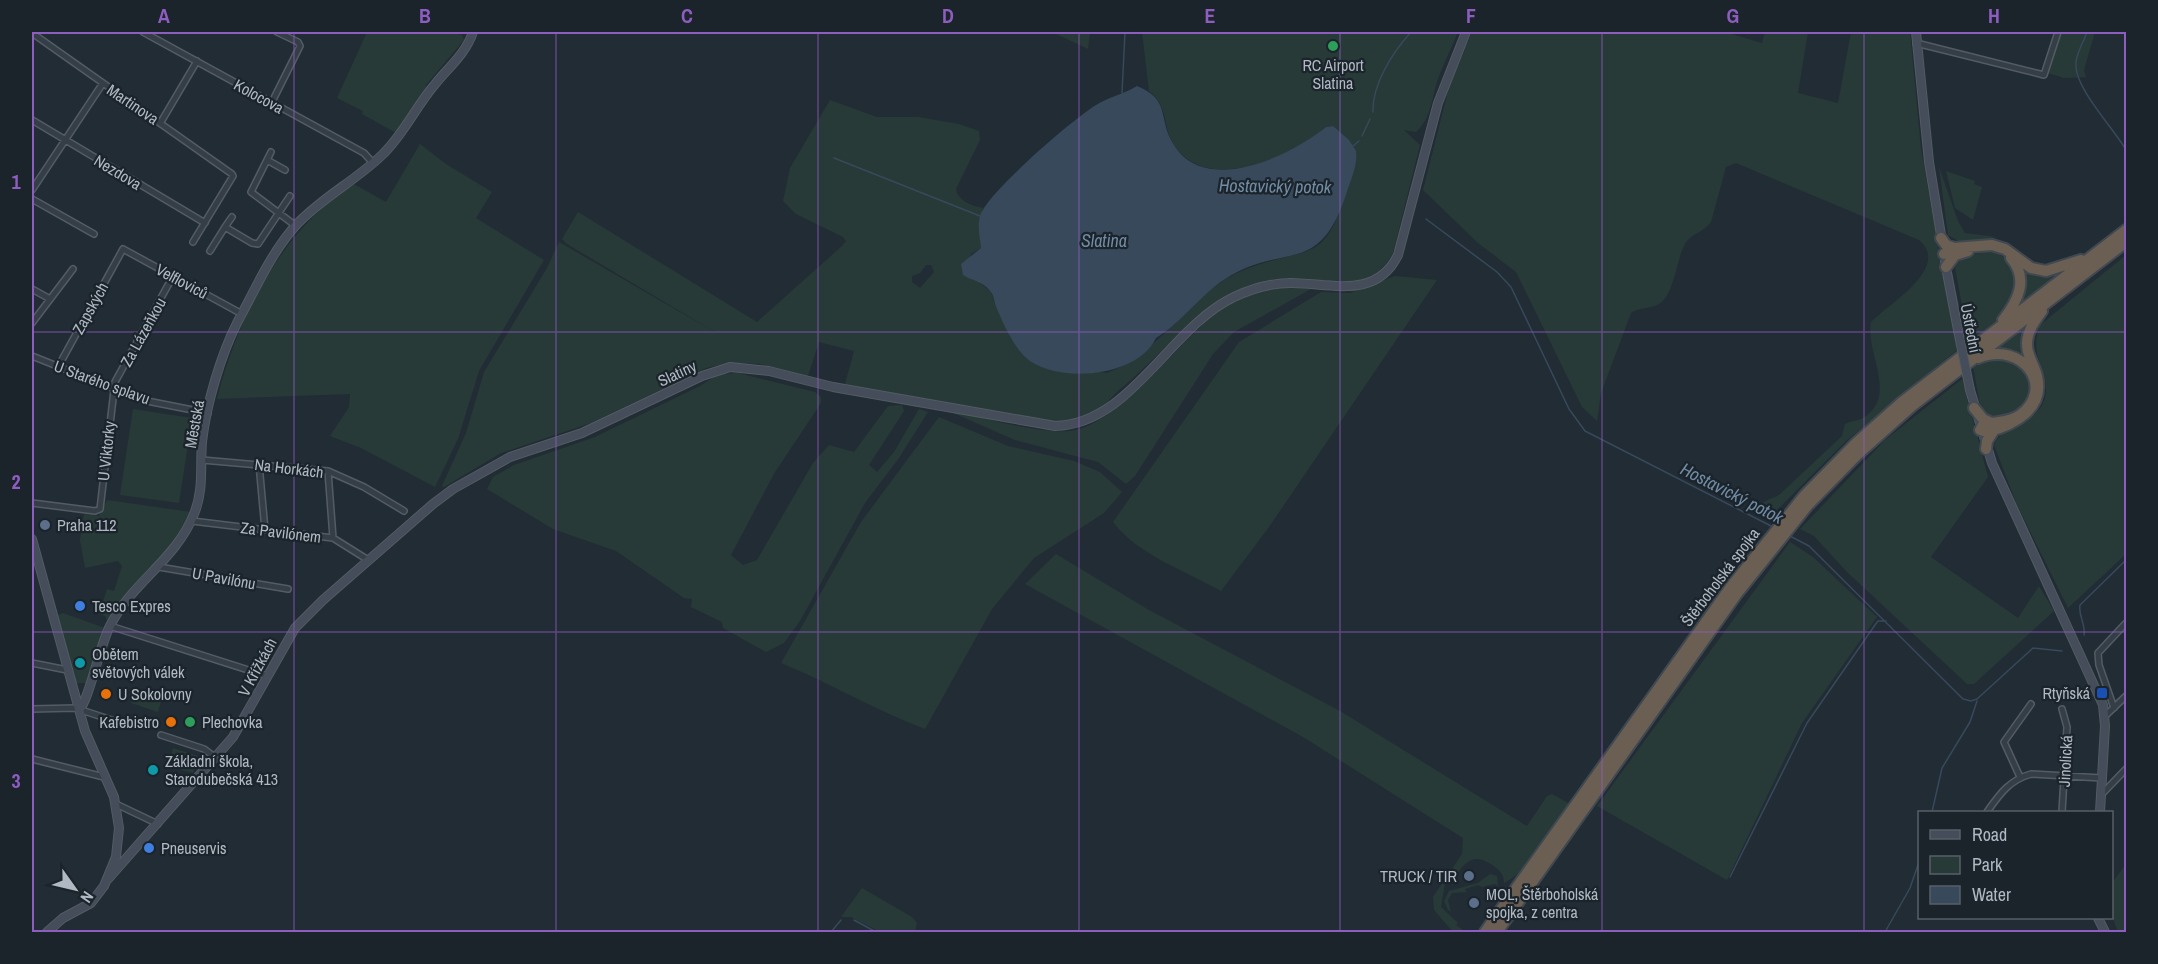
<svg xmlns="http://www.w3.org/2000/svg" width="2158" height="964" font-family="'Archivo Narrow',sans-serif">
  <rect width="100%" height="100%" fill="#222c35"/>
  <path fill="#273a38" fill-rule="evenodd" d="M367,32H449L462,35L464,40L426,85V91L398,134L362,114L363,111L337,98Z
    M1052,32H1090L1088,49Z
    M1142,32H1458C1452,46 1445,61 1439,76C1432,95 1432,118 1416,132L1404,130L1420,145L1393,253C1369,297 1329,277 1290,278C1271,278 1250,283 1233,293C1189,318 1157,359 1118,391C1111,398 1103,407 1094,412C1080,420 1065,422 1050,421L845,384L854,351L819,342L808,376L760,364L728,363L706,368L591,423L501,453L444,487L442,486L466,433L484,372L547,268L559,242L725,338L567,244L562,239L578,212L757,322L842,246L846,241L843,237L796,214L783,201L790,168L830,100L877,117H918L959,124L979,131L980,140L956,189C958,201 972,206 983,208L979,221L981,248L971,254L969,278L978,281L991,292L995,304L1025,357L1034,362L1107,373C1151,356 1180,313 1217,285C1233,273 1252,266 1271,261C1288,256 1309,254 1322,242C1335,229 1342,205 1348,188C1361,149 1358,154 1332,126L1326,127C1292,156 1211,194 1176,148C1161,128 1171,109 1149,91ZM926,265H931L934,272L920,288L912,282V276L920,273Z
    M1472,32H1725L1762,43L1765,32H1808L1798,93L1838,103L1851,32H1910L1921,149L1957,350L1845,442L1776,511L1757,505L1779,495L1842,436L1845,424C1851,421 1858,421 1863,418C1899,395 1865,354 1871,322C1888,304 1952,267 1919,240L1736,163L1726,167L1711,222C1704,232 1693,233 1686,242C1676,258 1675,297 1657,305C1649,309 1640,307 1631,313L1601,393L1597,421L1582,407L1516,272L1478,243L1423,190L1449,87Z
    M2062,32H2095L2084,70L2086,77L2064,78L2048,73Z
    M420,144L446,164L492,192L476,218L544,260L479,371L458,439L435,487L361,448L330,436L349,407L350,394L217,399C238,317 281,230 354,184L386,202Z
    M1939,167L1958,221L1965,233L1997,237L1962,243L1948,235Z
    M1946,171L1975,181L1974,184L1982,187L1973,220L1955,208Z
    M1990,251C2012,257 2014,270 2017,290L1998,319L1969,342L1955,268L1962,257Z
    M2126,255V554L2068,608L2017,505L1994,445C2003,424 2033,425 2043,403C2055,375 2026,359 2040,325Z
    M2024,270L2045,276L2061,274L2020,305L2026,289Z
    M1395,276L1437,280L1269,527L1221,591C1186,571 1138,555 1113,522L1239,342L1321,292L1350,293Z
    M1282,288L1311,289L1234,332L1213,354L1135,476L1126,484L1098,462L1015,440L944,409C978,416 1037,434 1070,431C1119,426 1180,338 1222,309C1240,297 1262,292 1282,288Z
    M2025,325L2023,355L2014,350L1996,347Z
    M1988,357L2019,362L2031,381L2029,398L2012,416L1992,418L1981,410L1973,367Z
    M738,373L815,392L821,397V403L775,472L731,555L743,565L757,560L813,463L829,445L854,452L888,406L902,405L904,411L869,465L877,472L894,452L919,409L928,412L899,458L865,503L800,621L784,643L766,652L723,628L722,622L691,607L692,599L684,598L616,551L553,529L487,489L493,477L514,465L595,437L700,386L718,374Z
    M1962,379L1988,477L1931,557L2018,618L2039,586L2054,611L1974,684H1967L1846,571L1814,536L1800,529L1885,440Z
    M133,409L192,418L179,503L120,495Z
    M939,417L1008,446L1074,461L1100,472L1122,492L1104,513L1034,558L992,609L925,729C875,710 830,683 781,663L861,522Z
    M107,500L191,512C173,555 132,583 108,622L105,616L99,614L107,589L114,591L122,566L118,561L85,568L80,540L84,514L99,516Z
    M1790,542L1813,557L1877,617L1802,723L1727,880L1597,806Z
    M1056,554L1149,610L1340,711L1527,826L1547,796L1552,794L1570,804C1551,830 1533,868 1504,883C1504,875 1501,872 1495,867C1471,848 1463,866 1449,884L1445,883L1441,907L1458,923L1456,925L1466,932H1453L1434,910L1433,897L1462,854L1463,838L1303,737L1025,584Z
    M63,613L105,628L88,683H75L55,616Z
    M136,690L162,698L158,712L131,703Z
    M173,748L198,756L193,773L168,766Z
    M2126,864V932H2118L2112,916V883Z
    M1490,874L1497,876L1498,886L1495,884L1482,887L1478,885L1465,889L1467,892L1452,893L1448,900L1451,912L1448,910L1444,901L1449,891L1478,883Z
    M862,888L912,917L917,923L915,932H880L851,917H841Z"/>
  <path fill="#37495b" d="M1137,86C1172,100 1157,119 1174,145C1206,197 1292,155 1326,127L1333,126L1349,140L1356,151C1358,166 1350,181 1346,195C1319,276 1286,243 1230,276C1202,292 1183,322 1156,338C1138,378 1053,385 1024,356C1011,342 1002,321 995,304C994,299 993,294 990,291C983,281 972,281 963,275L961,264L981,248C980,238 977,226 980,216C987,193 1073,119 1096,105C1109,97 1124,94 1137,86Z"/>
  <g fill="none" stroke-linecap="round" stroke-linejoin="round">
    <path stroke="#37495b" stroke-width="1.5" d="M2087,32C2084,41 2077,52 2076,62C2073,87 2113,127 2126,150
      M1122,93L1125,32
      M1373,112C1372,84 1393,52 1411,32
      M1362,136L1370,119
      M1353,146L1359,141
      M834,158L980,216
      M1426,219L1497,272L1511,287L1569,409L1585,431L1773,527
      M1790,536L1809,546L1963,699L1971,701L1977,699L2033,648L2062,651
      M2084,635C2086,624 2078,616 2080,605L2126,560
      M1932,812L1942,768L1970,722L1977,701
      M1730,877L1807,723L1875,625L1878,621H1886
      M854,920L876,932
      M831,932L841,920
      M1885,932L1910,888L1920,859"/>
    <defs>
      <path id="street" d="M143,32L364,153L373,163
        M32,33L232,174L233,176L193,242
        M1916,43L2044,75L2058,32
        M272,102L300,46L298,42L277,32
        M32,120L205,223
        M161,122L197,61
        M271,152L251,192L296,226
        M267,160L285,170
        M32,190L103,83
        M32,199L94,234
        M225,227L232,217
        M210,251L225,227L252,243L258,244L290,196
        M32,289L50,299
        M32,323L73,269
        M32,356L142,400L208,413
        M58,367L123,249L242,314
        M202,460L328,471L364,487L404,511
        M259,464L265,530
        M328,471L333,538
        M32,503L95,511L100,509L115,382L173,276
        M192,521L333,538L365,558
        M159,567L288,589
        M110,626L267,676
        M32,663L67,670
        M2114,708L2099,665L2098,653L2126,623
        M32,709L75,708L127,725
        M2062,709L2067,727L2062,812
        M2105,716L2126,696
        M161,735L204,749L216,758
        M32,759L104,777
        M2020,777L2004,742L2031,704
        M2101,795L2126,769
        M116,804L158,824
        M1987,812C1999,795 2009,780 2031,774L2102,778"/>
      <path id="secondary" d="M1916,32L1929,162L1942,241
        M1945,262L1958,330
        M1970,390L1992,463L2103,705L2105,726L2100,812
        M32,539L85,731L114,797L119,828L116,857L104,886L91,903L63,918L47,932
        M79,710C89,701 100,644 110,626C131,583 176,560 194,514C204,490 200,467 202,442C206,405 221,354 238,321C256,288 272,251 297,224C324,196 355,181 382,155C404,134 416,106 436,83C450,66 466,53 473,32
        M108,879L233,737L295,628L323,600L433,504L453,489L510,457L582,433L702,376L730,367L769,371L833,387L1055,426C1130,425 1170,327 1234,297C1251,289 1272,283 1291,283C1330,283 1376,300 1398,255L1438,103L1466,32
        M2098,918L2105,932"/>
      <path id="highway" d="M1941,238L1946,245L1954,248
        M1944,254L1954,248L1992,245L2005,249L2031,268L2046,271L2081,260
        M1946,267L1955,255L1968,251
        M2003,320C2018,301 2029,279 2011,258
        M1978,358C2024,340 2056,389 2020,415C2009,423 1995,421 1983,425L1980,430L1987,432C2014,425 2045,409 2037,376C2033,361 2024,352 2028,336C2030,326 2037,318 2042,311
        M1974,408L1983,419L1992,423
        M1986,449L1987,441L1994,430
        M1485,932L1730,588L1804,496L1856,443L1902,402L2126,230
        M1497,932L1736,595L1808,505L1858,454L1912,406L2126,242"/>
    </defs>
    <use href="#street" stroke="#535c64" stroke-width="8"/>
    <use href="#secondary" stroke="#535c64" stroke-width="10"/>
    <use href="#highway" stroke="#404951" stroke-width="14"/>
    <use href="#street" stroke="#353e46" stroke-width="5"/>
    <use href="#secondary" stroke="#444d59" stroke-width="8"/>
    <use href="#highway" stroke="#6b5f53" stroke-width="10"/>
    <defs>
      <path id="secondary-bridge" d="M1958,330L1970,390"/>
    </defs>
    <use href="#secondary-bridge" stroke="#535c64" stroke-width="10" stroke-linecap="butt"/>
    <use href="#secondary-bridge" stroke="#444d59" stroke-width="8"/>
  </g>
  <path fill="none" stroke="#8e5dc0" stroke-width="1.5" stroke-opacity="0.55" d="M294,32V932M556,32V932M818,32V932M1079,32V932M1340,32V932M1602,32V932M1864,32V932M32,332H2126M32,632H2126"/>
  <g fill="#2e9e5b" stroke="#1b232b" stroke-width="2">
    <circle cx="1333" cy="46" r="6"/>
    <circle cx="190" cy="722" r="6"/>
  </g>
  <g fill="#5c6f8a" stroke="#1b232b" stroke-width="2">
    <circle cx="45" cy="525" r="6"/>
    <circle cx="1469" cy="876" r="6"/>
    <circle cx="1474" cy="903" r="6"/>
  </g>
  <g fill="#3f7fe0" stroke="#1b232b" stroke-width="2">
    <circle cx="80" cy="606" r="6"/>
    <circle cx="149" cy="848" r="6"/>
  </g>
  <g fill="#0f9aa8" stroke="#1b232b" stroke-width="2">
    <circle cx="80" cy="663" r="6"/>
    <circle cx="153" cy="770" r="6"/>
  </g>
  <rect fill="#1a4fb4" stroke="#1b232b" stroke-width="2" x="2096" y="687" width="12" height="12" rx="3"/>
  <g fill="#e8710a" stroke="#1b232b" stroke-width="2">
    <circle cx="106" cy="694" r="6"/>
    <circle cx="171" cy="722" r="6"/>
  </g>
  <g text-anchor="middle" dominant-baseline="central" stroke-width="4.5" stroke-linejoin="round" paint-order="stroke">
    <g font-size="16" fill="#b0b9c3" stroke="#1b232b" text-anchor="start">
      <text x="1333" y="65" text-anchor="middle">RC Airport<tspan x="1333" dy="18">Slatina</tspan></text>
      <text x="57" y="525">Praha 112</text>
      <text x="92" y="606">Tesco Expres</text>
      <text x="92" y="654">Obětem<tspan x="92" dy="18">světových válek</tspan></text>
      <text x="2090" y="693" text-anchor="end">Rtyňská</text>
      <text x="118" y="694">U Sokolovny</text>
      <text x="159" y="722" text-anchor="end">Kafebistro</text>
      <text x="202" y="722">Plechovka</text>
      <text x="165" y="761">Základní škola,<tspan x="165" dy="18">Starodubečská 413</tspan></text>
      <text x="161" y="848">Pneuservis</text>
      <text x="1457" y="876" text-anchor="end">TRUCK / TIR</text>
      <text x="1486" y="894">MOL, Štěrboholská<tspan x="1486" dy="18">spojka, z centra</tspan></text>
    </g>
    <g font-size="16" fill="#b0b9c3" stroke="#1b232b">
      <text transform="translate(259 96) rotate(29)">Kolocova</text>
      <text transform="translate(133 104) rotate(34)">Martinova</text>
      <text transform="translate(118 172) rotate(31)">Nezdova</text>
      <text transform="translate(182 281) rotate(28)">Velfloviců</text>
      <text transform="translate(90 308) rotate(-61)">Zapských</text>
      <text transform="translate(1971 328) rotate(79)">Ústřední</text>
      <text transform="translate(143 332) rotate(-61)">Za Lázeňkou</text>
      <text transform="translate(677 373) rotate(-25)">Slatiny</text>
      <text transform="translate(102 382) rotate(20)">U Starého splavu</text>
      <text transform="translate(194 424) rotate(-80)">Městská</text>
      <text transform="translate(106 451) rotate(-84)">U Viktorky</text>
      <text transform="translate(289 468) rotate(7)">Na Horkách</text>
      <text transform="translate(281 532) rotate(7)">Za Pavilónem</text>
      <text transform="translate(1720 577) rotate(-53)">Štěrboholská spojka</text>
      <text transform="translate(224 578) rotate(10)">U Pavilónu</text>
      <text transform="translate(257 667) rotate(-62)">V Křížkách</text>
      <text transform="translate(2065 761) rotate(-87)">Jinolická</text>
    </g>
    <g font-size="18" font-style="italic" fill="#728ca4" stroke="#1b232b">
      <text transform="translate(1275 186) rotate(1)">Hostavický potok</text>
      <text x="1104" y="240">Slatina</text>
      <text transform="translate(1732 493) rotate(27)">Hostavický potok</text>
    </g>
  </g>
  <rect width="2158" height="964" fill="none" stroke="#1b232b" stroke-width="66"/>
  <rect x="1918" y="811" width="195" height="108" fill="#1b232b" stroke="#575f68" stroke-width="1.5"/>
  <rect x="1930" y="830" width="30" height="9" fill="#444d59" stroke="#575f68" stroke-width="1.5"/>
  <text x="1972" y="841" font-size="18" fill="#b0b9c3">Road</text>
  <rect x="1930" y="856" width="30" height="18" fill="#273a38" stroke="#575f68" stroke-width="1.5"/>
  <text x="1972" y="871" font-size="18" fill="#b0b9c3">Park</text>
  <rect x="1930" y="886" width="30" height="18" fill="#37495b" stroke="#575f68" stroke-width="1.5"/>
  <text x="1972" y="901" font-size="18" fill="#b0b9c3">Water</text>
  <g transform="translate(75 889) rotate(124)" stroke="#1b232b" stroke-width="4.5" paint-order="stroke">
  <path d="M0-4.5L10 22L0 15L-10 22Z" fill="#b0b9c3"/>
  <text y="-9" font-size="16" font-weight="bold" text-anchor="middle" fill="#b0b9c3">N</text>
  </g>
  <rect x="33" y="33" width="2092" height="898" fill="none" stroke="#8e5dc0" stroke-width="2"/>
  <g font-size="20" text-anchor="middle" font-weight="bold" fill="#8e5dc0">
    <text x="164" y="23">A</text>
    <text x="425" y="23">B</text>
    <text x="687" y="23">C</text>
    <text x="948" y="23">D</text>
    <text x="1210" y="23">E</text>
    <text x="1471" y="23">F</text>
    <text x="1733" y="23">G</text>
    <text x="1994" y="23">H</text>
    <text x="16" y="189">1</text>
    <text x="16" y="489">2</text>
    <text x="16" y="788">3</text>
  </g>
</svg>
